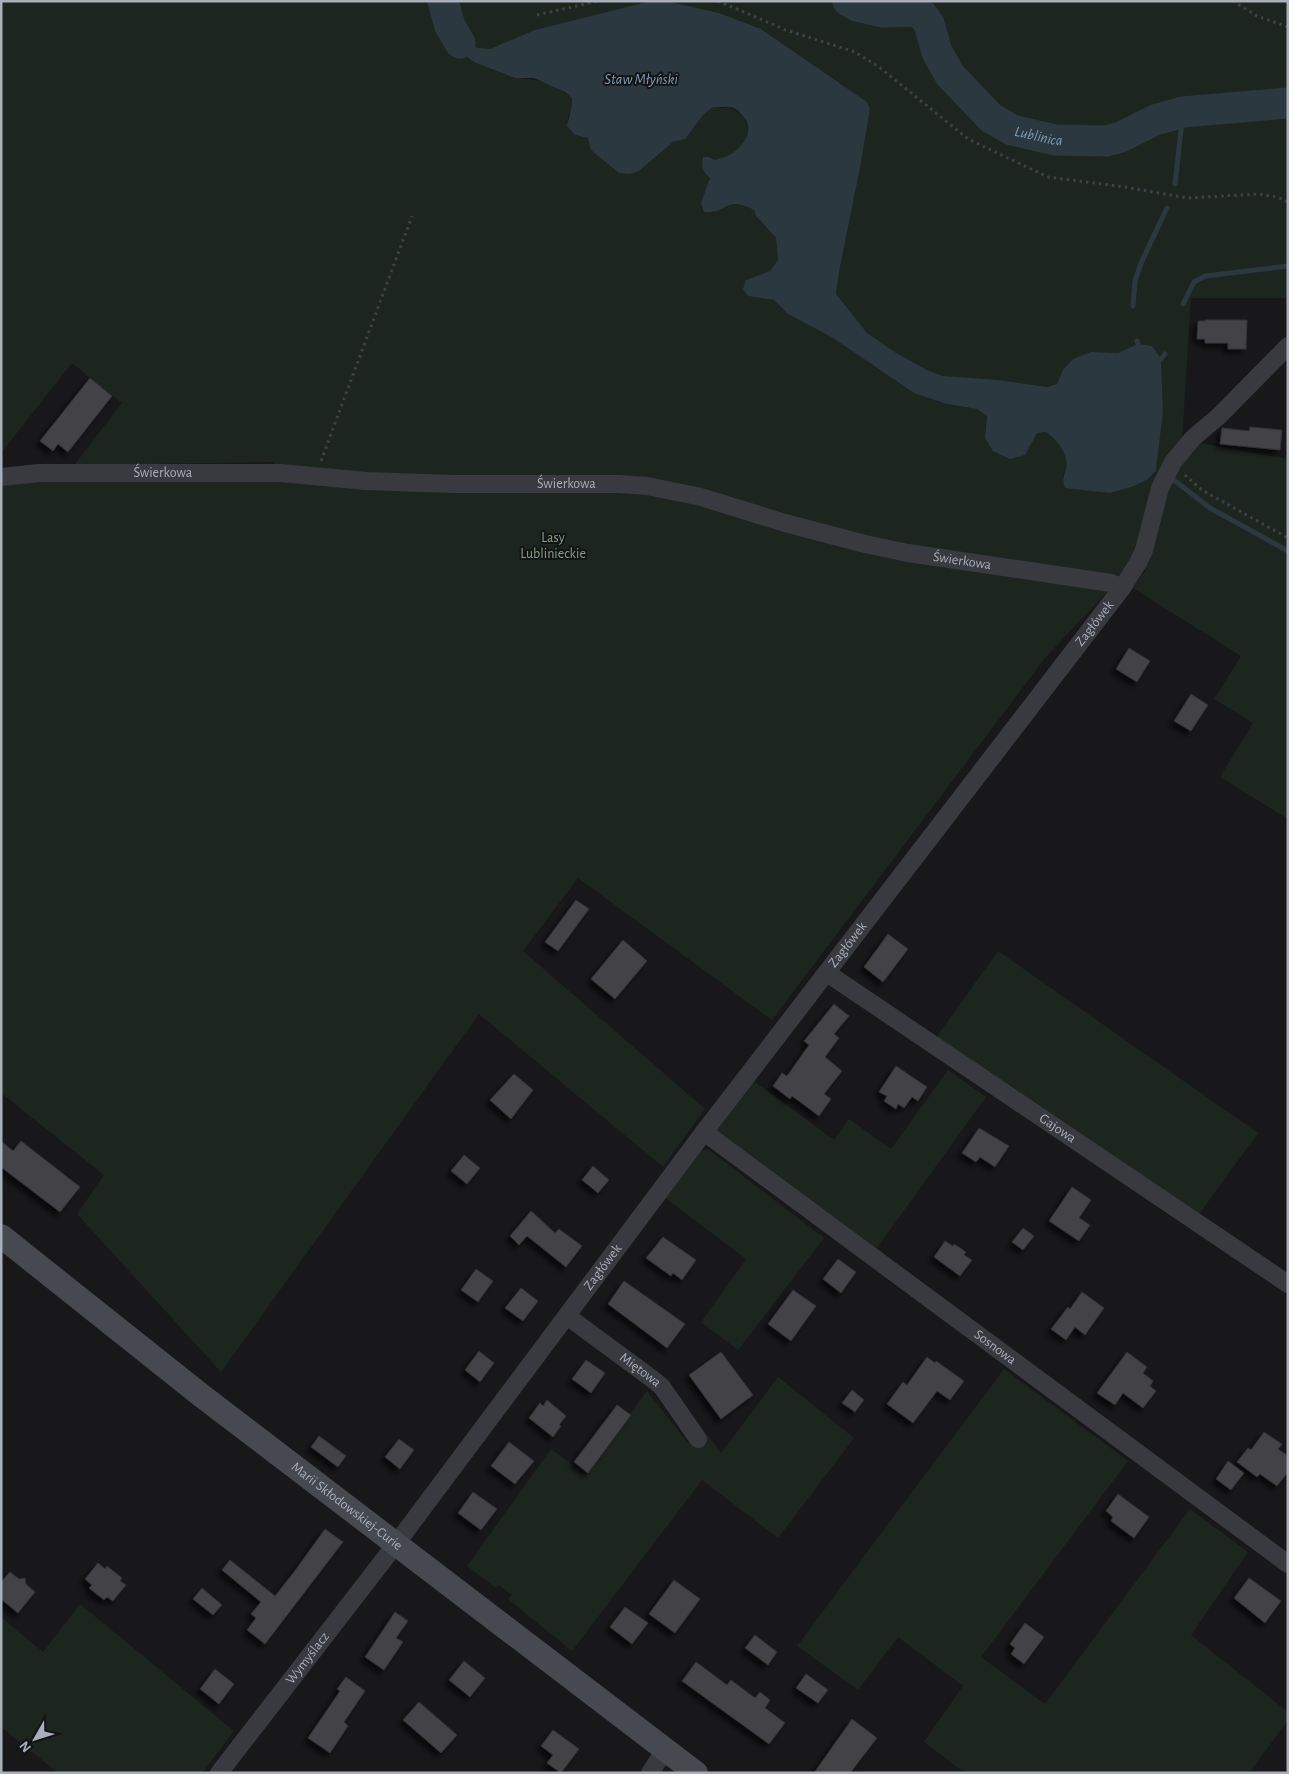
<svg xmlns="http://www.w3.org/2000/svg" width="1289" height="1774" font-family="'Alegreya Sans',sans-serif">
  <defs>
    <filter id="shadow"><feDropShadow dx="-4.5" dy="4.5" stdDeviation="2.5" flood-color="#0009"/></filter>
  </defs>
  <rect width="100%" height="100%" fill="#18181a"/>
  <path fill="#1d261e" d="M1,1H651L489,49L480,48L461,43L522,79C539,78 559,87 572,98V105L568,118L575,135L588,138L639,171L673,142L685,139L703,114L713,107L721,108L728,107C755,117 753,139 731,154C727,157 720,158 715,160L709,157L710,178L708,185L712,213C729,204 736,201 754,210L756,216L776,238L778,260L770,271L746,280L748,296L774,300L788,314L833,338L914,393L947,404L977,409L987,416L985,438L1046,432C1055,439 1068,452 1066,465C1064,474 1061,479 1065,487L1110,493L1156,470L1163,412L1161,359L1138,344L1118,353L1091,352L1063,370L1057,384L1047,387L943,376C917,367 889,352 868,334C856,323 846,306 836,294L839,272L860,168L870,109L867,102L761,29L719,13L666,1H1288V298H1191L1182,440L1288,459V819L1220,777L1253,723L1214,699L1241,656L1133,588L1145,571L1181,442L1167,456L1150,489L1140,548L1108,591L1045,658L772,1020L578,878L523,951L705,1109L663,1167L479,1014L221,1372L77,1214L104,1175L1,1093V486L39,480H262L274,462L146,464L72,468L122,403L72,363L1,453Z
    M998,951L1258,1133L1197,1217L935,1039Z
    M948,1070L986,1097L874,1252L718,1137L716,1126L751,1079L834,1140L849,1119L891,1149Z
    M708,1149L824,1238L738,1350L701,1322L746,1259L664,1197L695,1153Z
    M1004,1369L1128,1461L981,1657L1045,1704L1190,1509L1248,1552L1191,1635L1288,1712V1720L1249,1773H965L924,1742L963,1686L898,1637L858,1690L797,1646Z
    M778,1377L854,1438L778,1538L702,1480L572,1651L508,1599L512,1595L499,1585L496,1588L467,1566L551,1449L586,1475L647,1391L687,1442L697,1447L707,1434L721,1453Z
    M80,1604L234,1731L202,1773H58L1,1727V1617L43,1652Z"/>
  <path fill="#2c3840" d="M651,1H666L719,13L761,29L867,102L870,109L860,168L839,272L836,294L867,333L896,353L927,370L943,376L997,380L1047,387L1057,384L1063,370L1073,359L1091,352L1118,353L1138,344L1152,346L1161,359L1163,412L1156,470L1148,479L1134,486L1110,493L1065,488C1060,476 1068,471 1066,461C1065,449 1055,439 1046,432L1037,433L1025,455L1010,459L993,451L985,438L987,416L977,409L947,404L914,393L833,338L788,314L774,300L748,296L743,289L746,280L770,271L778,260L776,238L756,216L754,210C725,195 726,215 704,212L701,203L710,178C703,172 701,167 703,157H709L715,160C720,158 726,157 731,154C744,146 756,128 742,115C739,111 734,107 729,107C724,106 718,108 713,107L703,115L685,139L673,142L639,171L630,174L619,173L591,150L588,138L575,135L567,126L572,105V98L565,92L534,78H515L474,62L463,54L460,43L479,48L490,49L535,30Z"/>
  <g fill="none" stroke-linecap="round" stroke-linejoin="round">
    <path stroke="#2c3840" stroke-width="5" d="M1175,184L1183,112
      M1183,304L1194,282L1205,276L1288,266
      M1133,306L1135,281L1141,263L1167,208
      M1137,341L1138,344
      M1161,359L1165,354
      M1170,477L1210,508L1288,551"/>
    <g stroke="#2c3840" stroke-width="31">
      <path d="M443,1L450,26L460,43"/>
      <path id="s1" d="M848,1L857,6L884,12L912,11L923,15L929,24L937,52L950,75L991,118L1012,130L1055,140L1106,141L1121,137L1155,120L1183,112L1288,103"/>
    </g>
  </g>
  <path fill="#424347" stroke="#323237" filter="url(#shadow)" d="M1205,320H1247L1246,349H1228V343H1205V339H1197L1198,321H1205Z
    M90,378L112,396L68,452L58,444L53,451L40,441Z
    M1250,427L1282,430L1280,450L1220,444L1222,428L1249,431Z
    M1129,648L1150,661L1137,682L1116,669Z
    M1191,694L1208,705L1191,731L1174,721Z
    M576,900L589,909L558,951L545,942Z
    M888,934L908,949L883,982L864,967Z
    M623,940L647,961L615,999L591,979Z
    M834,1004L849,1016L834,1034L839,1038L825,1057L842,1071L824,1094L831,1099L819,1116L792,1096L790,1099L773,1086L782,1073L787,1076L809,1045L804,1041Z
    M896,1066L927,1087L918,1101L912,1097L904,1108L898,1104L896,1109L884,1101L887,1096L879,1092Z
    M514,1074L533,1090L511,1119L490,1100Z
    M979,1128L1009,1146L995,1167L980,1157L976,1162L962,1153Z
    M1,1141L13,1151L21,1141L80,1187L60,1212L1,1167Z
    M464,1155L480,1168L467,1184L451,1171Z
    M593,1166L609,1180L598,1193L582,1180Z
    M1072,1187L1091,1200L1079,1218L1090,1225L1079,1241L1049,1221Z
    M531,1211L555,1233L559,1229L582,1246L566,1267L527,1236L519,1245L510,1236Z
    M1023,1228L1034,1236L1023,1250L1012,1242Z
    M663,1237L696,1260L682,1280L673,1273L671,1276L646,1258Z
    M945,1241L953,1246L954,1244L966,1252L964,1255L972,1260L960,1276L934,1257Z
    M838,1259L856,1272L841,1293L823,1279Z
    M476,1269L493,1281L478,1302L461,1290Z
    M624,1281L685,1324L667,1348L608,1304Z
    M521,1288L538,1301L523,1321L505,1308Z
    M793,1290L816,1306L791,1341L768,1324Z
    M1082,1292L1104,1308L1085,1335L1075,1327L1066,1340L1051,1329L1068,1307L1070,1309Z
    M479,1351L494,1363L480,1382L465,1370Z
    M721,1352L753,1395L721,1419L689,1375Z
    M1127,1352L1147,1367L1143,1373L1153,1381L1150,1386L1156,1391L1143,1408L1123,1393L1115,1405L1097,1393Z
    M927,1357L935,1363L936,1361L964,1381L950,1400L937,1391L913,1423L887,1404L903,1382L907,1385Z
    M586,1360L605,1373L591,1393L572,1379Z
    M852,1390L864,1400L855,1412L842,1403Z
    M547,1400L566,1416L559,1425L561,1426L553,1437L529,1418L540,1403L543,1406Z
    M617,1405L631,1415L588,1473L574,1462Z
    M1264,1432L1282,1444L1278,1449L1288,1456V1472L1277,1486L1260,1474L1257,1477L1237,1462L1248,1448L1251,1450Z
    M319,1436L346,1456L338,1467L311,1447Z
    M399,1439L414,1450L400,1469L385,1457Z
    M509,1442L534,1461L515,1484L491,1466Z
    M1228,1461L1244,1473L1231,1490L1216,1479Z
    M473,1492L497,1509L481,1530L458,1513Z
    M1118,1494L1149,1517L1134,1538L1111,1521L1113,1517L1106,1511Z
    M325,1529L343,1542L265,1644L247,1630L256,1618L251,1614L261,1602L222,1570L230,1560L275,1596L294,1572Z
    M98,1563L105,1569L107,1566L122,1578L120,1581L126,1585L113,1601L107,1597L104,1600L89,1588L92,1585L85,1579Z
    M10,1572L19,1579L25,1578L26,1584L35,1592L18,1613L1,1599V1582Z
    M1249,1578L1281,1601L1265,1623L1234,1598Z
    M674,1580L700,1599L675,1633L649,1614Z
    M202,1588L222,1605L213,1615L193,1599Z
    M625,1607L648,1623L632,1644L610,1627Z
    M395,1612L408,1621L396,1638L403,1642L384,1670L365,1657Z
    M1025,1623L1044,1637L1024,1664L1011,1654L1015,1648L1010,1644Z
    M755,1635L777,1652L768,1665L745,1648Z
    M464,1661L485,1678L470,1697L449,1680Z
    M696,1662L727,1685L731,1680L755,1698L760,1692L770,1700L765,1708L785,1723L769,1744L682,1681Z
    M215,1669L234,1684L219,1704L200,1689Z
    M806,1674L828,1690L818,1703L796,1688Z
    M346,1677L365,1691L344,1722L348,1726L330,1753L308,1738L340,1691L337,1689Z
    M419,1702L457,1735L441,1753L403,1720Z
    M852,1719L877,1738L850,1773H814Z
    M553,1730L579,1749L561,1773L547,1763L553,1755L541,1746Z"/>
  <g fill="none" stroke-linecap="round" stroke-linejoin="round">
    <path stroke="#3e4147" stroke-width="3" stroke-dasharray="2.5 4" stroke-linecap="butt" d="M718,1L786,30L855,52L879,67L968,139L1048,177L1125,187L1187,198L1259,194L1277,197L1288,202
      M1233,1L1257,16L1288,27
      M537,15L598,1
      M321,461L412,216
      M1185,475L1202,490L1288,538"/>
    <g stroke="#383a40" stroke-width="18">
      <path id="s2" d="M1,477L39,473H281L366,481L453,484H619L647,486L701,497L785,523L865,544L908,553L1111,583L1122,588"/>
      <path id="s3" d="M827,973L1288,1284"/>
      <path id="s4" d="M704,1132L1288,1564"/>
      <path id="s5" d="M567,1316L655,1381L662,1387L698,1439"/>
      <path id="s6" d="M219,1773L396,1544L704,1132L1122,588L1138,563L1144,550L1160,488L1173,462L1193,438L1219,416L1288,346"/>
      <path d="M650,1773L665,1750"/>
    </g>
    <path stroke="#464950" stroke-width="24" id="s7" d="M1,1236L202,1396L696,1773"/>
  </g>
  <g text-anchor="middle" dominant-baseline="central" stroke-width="4" stroke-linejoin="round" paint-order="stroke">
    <g font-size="14" fill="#a9afbb" stroke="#131315">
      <text stroke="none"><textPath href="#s2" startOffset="162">Świerkowa</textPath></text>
      <text stroke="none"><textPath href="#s2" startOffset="566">Świerkowa</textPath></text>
      <text stroke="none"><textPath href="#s2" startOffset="971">Świerkowa</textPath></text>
      <text stroke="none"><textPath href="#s6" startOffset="1445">Zagłówek</textPath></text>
      <text stroke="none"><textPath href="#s6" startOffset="1040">Zagłówek</textPath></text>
      <text stroke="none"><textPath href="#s3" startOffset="278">Gajowa</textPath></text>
      <text stroke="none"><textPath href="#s6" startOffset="635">Zagłówek</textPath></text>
      <text stroke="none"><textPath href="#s4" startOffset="362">Sosnowa</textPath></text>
      <text stroke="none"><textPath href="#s5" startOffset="91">Miętowa</textPath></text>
      <text stroke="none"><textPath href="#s7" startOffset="439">Marii Skłodowskiej-Curie</textPath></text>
      <text stroke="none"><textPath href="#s6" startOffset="145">Wymyślacz</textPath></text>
    </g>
    <g font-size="14" fill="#7ea87f" stroke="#131315">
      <text x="553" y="538">Lasy<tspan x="553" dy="16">Lublinieckie</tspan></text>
    </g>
    <g font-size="15" font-style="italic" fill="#7da0b9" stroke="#131315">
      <text x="641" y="79">Staw Młyński</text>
      <text stroke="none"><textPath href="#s1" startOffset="255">Lublinica</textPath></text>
    </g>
  </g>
  <rect width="1289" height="1774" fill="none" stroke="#a9afbb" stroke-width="5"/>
  <g transform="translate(35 1739) rotate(231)" stroke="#131315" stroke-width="4" paint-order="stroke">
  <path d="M0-4L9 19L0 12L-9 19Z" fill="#a9afbb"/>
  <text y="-8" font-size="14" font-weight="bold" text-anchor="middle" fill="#a9afbb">N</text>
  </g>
</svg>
